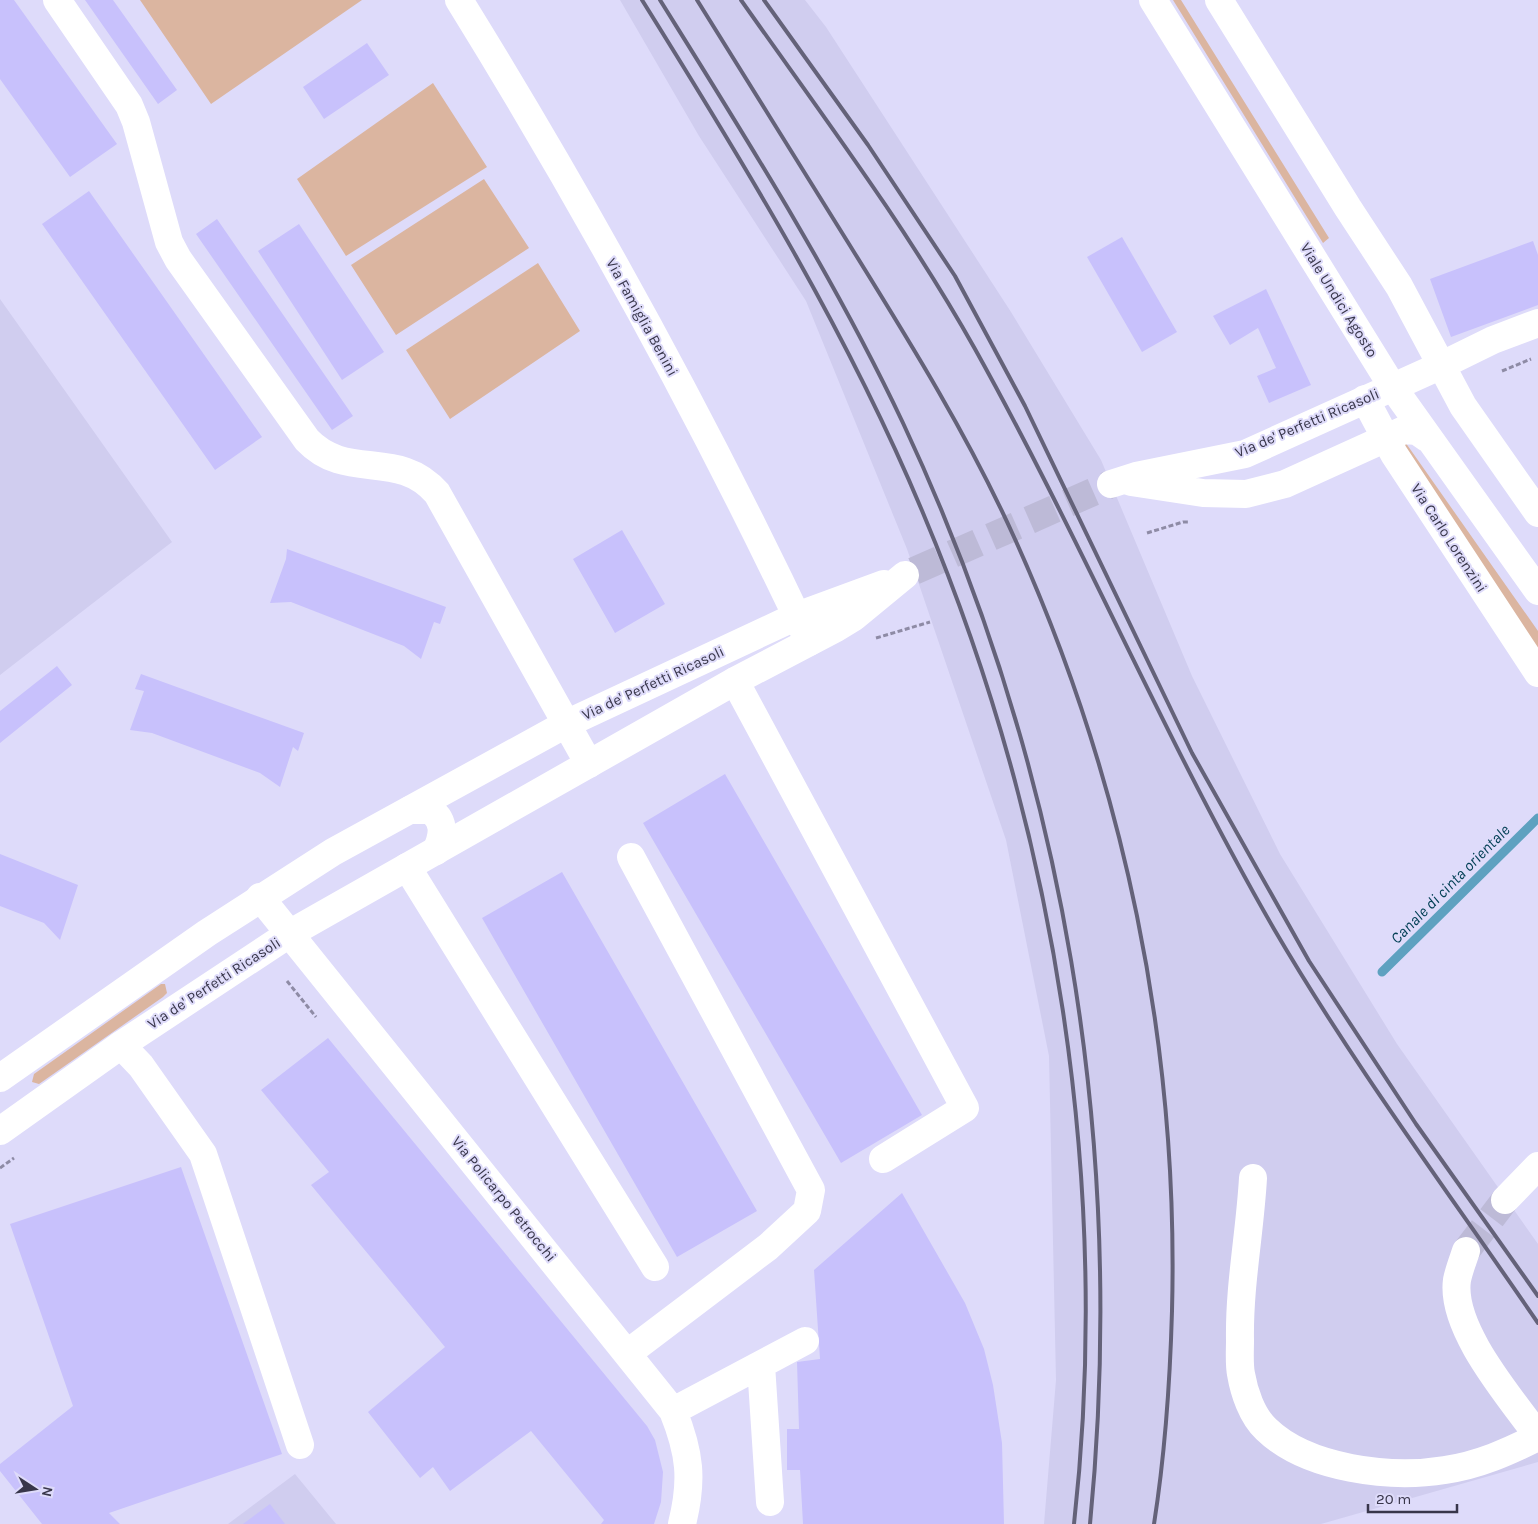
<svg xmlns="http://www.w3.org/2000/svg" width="1538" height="1524" font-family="Karla,sans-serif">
  <rect width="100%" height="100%" fill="#dedbfa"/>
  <path fill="#d0cdef" d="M620,0H805L826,27L1011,312L1101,460L1192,676L1280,854L1397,1044L1538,1244V1462L1321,1524H1044L1056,1380L1049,1056L1006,840L907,549L806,301L699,136Z
    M0,299L172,542L0,675Z
    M295,1474L336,1524H228Z"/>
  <path fill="#dbb5a0" d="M140,0H362L211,104Z
    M1173,0H1181L1329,238L1323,243Z
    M433,83L487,167L346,256L297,179Z
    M484,179L529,248L396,335L351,265Z
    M538,263L580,331L450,419L406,350Z
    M1399,437L1403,439L1538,631V652Z
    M161,984H165L167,993L163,997L39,1084L32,1082L34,1074Z"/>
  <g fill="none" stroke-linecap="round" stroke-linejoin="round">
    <path stroke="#5ea1c0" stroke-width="9" d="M1382,972L1538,818"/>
  </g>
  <path fill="#c8c1fc" d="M0,0H14L117,144L70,177L0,79Z
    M85,0H113L177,90L158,104Z
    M367,43L389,75L324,119L303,87Z
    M89,191L262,437L215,470L42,224Z
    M217,219L353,416L332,430L196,234Z
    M299,224L384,352L342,380L258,251Z
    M1122,237L1177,332L1142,352L1087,257Z
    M1533,241L1538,255V305L1451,337L1430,279Z
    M1266,289L1311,385L1269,403L1257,376L1276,368L1258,328L1230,345L1213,316Z
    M622,530L665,604L615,633L573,559Z
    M287,549L446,607L440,624L434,622L421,659L404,646L291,602L270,603L286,559Z
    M57,666L72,685L0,743V711Z
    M141,674L304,733L298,751L293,747L280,787L260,773L152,733L130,730L144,691L135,689Z
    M725,774L922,1115L841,1163L643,823Z
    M0,854L78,885L60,940L44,923L0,906Z
    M562,872L757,1211L677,1257L482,918Z
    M328,1038L647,1426L655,1440L663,1472L661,1502L654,1524H601L604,1520L531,1431L450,1491L433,1467L420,1478L368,1412L445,1347L311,1185L329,1172L261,1090Z
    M181,1167L282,1454L109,1513L120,1524H42L0,1471V1464L73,1406L10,1224Z
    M902,1193L965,1303L984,1349L993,1385L1002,1443L1004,1524H803L800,1470H787V1429H799L797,1362L820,1359L814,1270Z
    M270,1504L285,1524H243Z"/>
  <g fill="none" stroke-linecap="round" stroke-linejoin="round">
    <path stroke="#bdbad7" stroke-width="28" stroke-dasharray="28 14" stroke-linecap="butt" d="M1466,1251L1505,1200"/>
    <path stroke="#bdbad7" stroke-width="28" stroke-dasharray="28 14" stroke-linecap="butt" d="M914,571L1111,484"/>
    <path stroke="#8e8ba5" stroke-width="3" stroke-dasharray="5 2.5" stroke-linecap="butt" d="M1502,371L1531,359
      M1147,533L1183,522H1189
      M876,638L930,622
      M287,981L316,1017
      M0,1168L14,1158"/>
    <path stroke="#fff" stroke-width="28" d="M57,0L129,105L136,122L169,242L178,259L307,440C347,482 398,448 437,493L589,764
      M459,0C587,207 705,422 809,642
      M1442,365L1493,340L1538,323
      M1365,399L1394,454L1538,673
      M735,681L965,1108L883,1159
      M410,810H430C446,821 443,836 436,851
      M407,867L655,1267
      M260,897L673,1411C690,1453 693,1480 682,1524
      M121,1045L141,1066L203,1154L300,1445
      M1253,1178C1250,1232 1239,1286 1240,1340C1240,1351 1239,1364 1241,1374C1244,1392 1252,1416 1266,1429C1307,1469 1391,1479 1445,1470C1479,1465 1508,1452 1538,1437
      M1505,1200L1538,1166
      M1466,1251C1463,1260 1459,1270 1457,1280C1450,1329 1511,1398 1538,1436
      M628,1353L768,1247L807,1211L811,1190L631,857
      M761,1365L770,1502
      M673,1411L805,1341"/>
    <path stroke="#fff" stroke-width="28" d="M1153,0L1392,386L1538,591
      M1219,0L1348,208L1399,286L1463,406L1538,513
      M1131,482L1203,493L1246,494L1285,484L1404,430L1417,431L1427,438
      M1111,484L1136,476L1245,454L1442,365
      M0,1078L207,933L333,852L566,724L797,616L884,584
      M0,1131L121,1045L289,934L735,681L836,628L854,617L905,575"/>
    <path stroke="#646279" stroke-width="4" d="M642,0C745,165 848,333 923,513C1056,829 1112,1183 1074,1524
      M660,0C746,138 833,275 903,423C1065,769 1127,1144 1090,1524
      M697,0C748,81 798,163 849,244C908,339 968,435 1014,537C1124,780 1179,1045 1172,1311C1170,1382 1165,1454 1154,1524
      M741,0C822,115 906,226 975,349C1081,539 1165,740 1274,929C1354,1066 1449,1193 1538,1323
      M764,0L868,145L955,276L1025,406L1192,753L1309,961L1416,1124L1538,1296"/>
  </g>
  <g text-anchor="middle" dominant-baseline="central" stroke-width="4" stroke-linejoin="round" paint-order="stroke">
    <g font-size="15" fill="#38364a" stroke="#dedbfa">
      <text transform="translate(1339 300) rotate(58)">Viale Undici Agosto</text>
      <text transform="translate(642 317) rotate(61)">Via Famiglia Benini</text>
      <text transform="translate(1307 423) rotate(-23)">Via de' Perfetti Ricasoli</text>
      <text transform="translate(1449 538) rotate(57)">Via Carlo Lorenzini</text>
      <text transform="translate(653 683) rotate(-25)">Via de' Perfetti Ricasoli</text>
      <text transform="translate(214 983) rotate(-33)">Via de' Perfetti Ricasoli</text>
      <text transform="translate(504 1199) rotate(51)">Via Policarpo Petrocchi</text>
    </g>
    <g font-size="16" font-style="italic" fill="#044056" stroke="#dedbfa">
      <text transform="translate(1450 884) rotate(-45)">Canale di cinta orientale</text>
    </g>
  </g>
  <g transform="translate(35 1489) rotate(102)" stroke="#dedbfa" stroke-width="4" paint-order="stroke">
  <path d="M0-4L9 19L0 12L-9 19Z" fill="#38364a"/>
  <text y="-8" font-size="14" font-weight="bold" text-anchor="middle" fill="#38364a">N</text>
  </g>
  <path d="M1368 1504v8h89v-8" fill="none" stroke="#38364a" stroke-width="2.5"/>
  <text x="1376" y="1504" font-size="15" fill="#38364a" stroke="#dedbfa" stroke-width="4" paint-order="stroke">20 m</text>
</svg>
